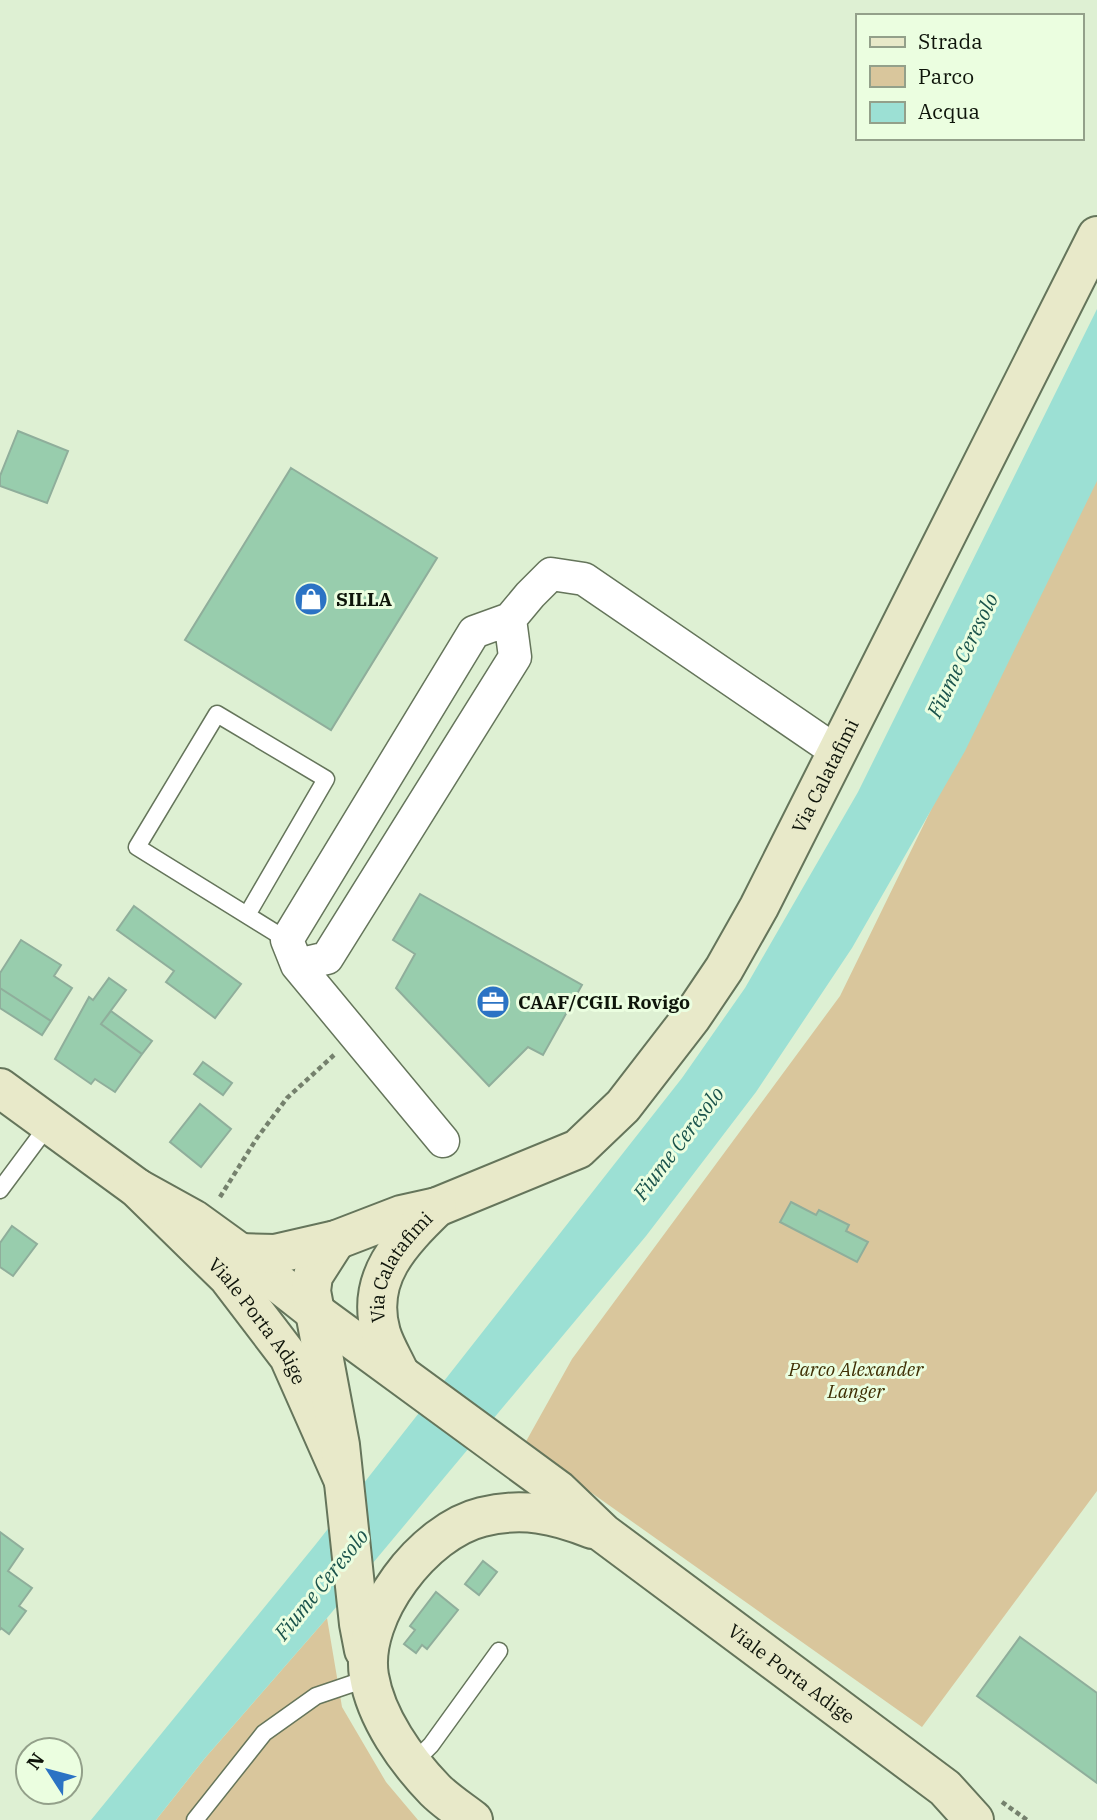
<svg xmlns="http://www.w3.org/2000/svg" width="1097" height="1820" font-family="'IBM Plex Serif',serif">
  <rect width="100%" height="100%" fill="#def0d3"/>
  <path fill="#d9c69c" d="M1097,470V1491L922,1727L524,1445L572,1359L840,996Z
    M327,1618L342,1707L386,1782L418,1820H156L205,1758Z"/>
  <path fill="#9ce0d4" d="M1097,309V481L965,751L852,948L756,1092L646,1236L327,1618L205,1758L156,1820H91L316,1544L682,1078L745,988L858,792Z"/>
  <path fill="#98cdad" stroke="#8fae9b" stroke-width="2" d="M18,431L68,451L47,503L0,486V476Z
    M291,468L437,558L331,730L185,640Z
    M420,894L582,985L543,1055L528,1047L489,1086L396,988L415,954L393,940Z
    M134,906L241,984L215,1018L166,982L174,971L117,930Z
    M21,940L61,965L54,976L72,988L51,1021L0,988V973Z
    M109,978L126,990L101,1024L142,1054L115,1092L95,1079L91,1084L55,1059L89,997L93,1000Z
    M0,988L51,1021L42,1035L0,1008Z
    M111,1011L152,1041L142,1054L101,1024Z
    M203,1062L232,1083L223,1095L194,1074Z
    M200,1104L231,1129L201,1167L170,1142Z
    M791,1202L816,1215L819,1210L849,1225L846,1231L868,1242L857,1262L780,1222Z
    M12,1226L37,1244L13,1276L0,1267V1243Z
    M0,1532L23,1549L8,1571L32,1588L19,1606L26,1611L9,1634L1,1628L0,1630Z
    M483,1561L497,1572L479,1595L465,1584Z
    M436,1592L458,1610L427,1649L422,1645L416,1653L404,1644L415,1630L410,1626Z
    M1020,1637L1097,1693V1783L977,1696Z"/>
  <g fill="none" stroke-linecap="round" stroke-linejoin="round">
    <defs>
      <path id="service" d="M247,915L326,779L217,714L137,847L287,940
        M0,1190L49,1124
        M412,1764L431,1745L499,1651
        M195,1820L264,1733L316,1696L369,1678"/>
      <path id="minor" d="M297,965L327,958L515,657L510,619
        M443,1141L297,965L287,940L474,632L510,619L530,595L551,574L584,579L837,752"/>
      <g id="secondary">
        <path id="s1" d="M0,1088L137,1188L228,1277L289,1357L343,1479"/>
        <path id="s2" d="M137,1188L193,1219L240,1253L315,1312L558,1490L603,1533L945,1788L974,1820"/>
        <path d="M336,1240L313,1276L311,1291L340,1445L359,1624L364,1650"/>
        <path id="s3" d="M240,1253L275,1254L336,1240L401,1215L437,1207L578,1149L623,1106L691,1018L724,969L759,907L1097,236"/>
        <path id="s4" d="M399,1372C393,1359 385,1346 381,1333C365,1278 401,1242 437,1207"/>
        <path d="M473,1820C460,1810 446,1801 435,1790C406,1760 376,1718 369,1676C359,1615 424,1531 482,1517C522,1507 555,1514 592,1529"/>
      </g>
    </defs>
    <use href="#service" stroke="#65755b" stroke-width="19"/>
    <use href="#minor" stroke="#65755b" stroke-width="35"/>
    <use href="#secondary" stroke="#65755b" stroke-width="42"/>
    <path stroke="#75816d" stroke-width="4.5" stroke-dasharray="5 3.5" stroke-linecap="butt" d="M220,1197L257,1138L287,1098L334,1055
      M1002,1802L1027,1820"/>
    <use href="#service" stroke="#fff" stroke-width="16"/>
    <use href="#minor" stroke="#fff" stroke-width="32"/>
    <use href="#secondary" stroke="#e8e9c9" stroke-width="38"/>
  </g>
  <defs>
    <symbol id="shop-disc" viewBox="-11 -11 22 22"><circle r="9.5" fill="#2b73c4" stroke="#ebfee0"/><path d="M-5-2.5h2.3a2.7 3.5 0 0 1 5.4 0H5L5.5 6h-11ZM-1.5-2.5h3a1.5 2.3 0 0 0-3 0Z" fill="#fff"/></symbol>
    <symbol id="office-disc" viewBox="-11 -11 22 22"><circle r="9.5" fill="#2b73c4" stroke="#ebfee0"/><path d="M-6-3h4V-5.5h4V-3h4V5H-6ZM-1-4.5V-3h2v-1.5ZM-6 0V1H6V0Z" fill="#fff"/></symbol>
  </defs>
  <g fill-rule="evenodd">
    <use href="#shop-disc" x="292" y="580" width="38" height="38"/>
    <use href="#office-disc" x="474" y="983" width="38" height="38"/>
  </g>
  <g text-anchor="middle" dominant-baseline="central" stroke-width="6" stroke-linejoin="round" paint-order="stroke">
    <g font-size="19" font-weight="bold" fill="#0e140a" stroke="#ebfee0" text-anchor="start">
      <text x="336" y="599">SILLA</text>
      <text x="518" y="1002">CAAF/CGIL Rovigo</text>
    </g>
    <g font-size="19" fill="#0e140a" stroke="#ebfee0">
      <text stroke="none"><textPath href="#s3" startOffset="807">Via Calatafimi</textPath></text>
      <text stroke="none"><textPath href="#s4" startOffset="116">Via Calatafimi</textPath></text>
      <text stroke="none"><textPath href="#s1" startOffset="350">Viale Porta Adige</textPath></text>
      <text stroke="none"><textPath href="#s2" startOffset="816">Viale Porta Adige</textPath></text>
    </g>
    <g font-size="19" font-style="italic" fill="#3f2f04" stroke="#ebfee0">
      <text x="856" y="1369">Parco Alexander<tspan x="856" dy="22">Langer</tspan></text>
    </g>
    <g font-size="21" font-style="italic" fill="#1b544c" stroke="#ebfee0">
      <text transform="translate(962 655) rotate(-64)">Fiume Ceresolo</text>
      <text transform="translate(678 1143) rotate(-53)">Fiume Ceresolo</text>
      <text transform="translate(321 1584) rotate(-51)">Fiume Ceresolo</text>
    </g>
  </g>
  <rect x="856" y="14" width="228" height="126" fill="#ebfee0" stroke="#93a08a" stroke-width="2"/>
  <rect x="870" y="37" width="35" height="10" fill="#e8e9c9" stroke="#93a08a" stroke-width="2"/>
  <text x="918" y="49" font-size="21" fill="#0e140a">Strada</text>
  <rect x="870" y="66" width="35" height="21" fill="#d9c69c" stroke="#93a08a" stroke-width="2"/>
  <text x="918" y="84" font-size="21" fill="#0e140a">Parco</text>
  <rect x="870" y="102" width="35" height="21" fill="#9ce0d4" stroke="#93a08a" stroke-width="2"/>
  <text x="918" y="119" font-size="21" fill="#0e140a">Acqua</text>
  <g transform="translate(49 1771) rotate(306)"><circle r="33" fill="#ebfee0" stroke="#93a08a" stroke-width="2"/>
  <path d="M0-5L12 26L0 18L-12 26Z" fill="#2b73c4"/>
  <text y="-10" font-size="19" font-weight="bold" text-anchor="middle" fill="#0e140a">N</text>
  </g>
</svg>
